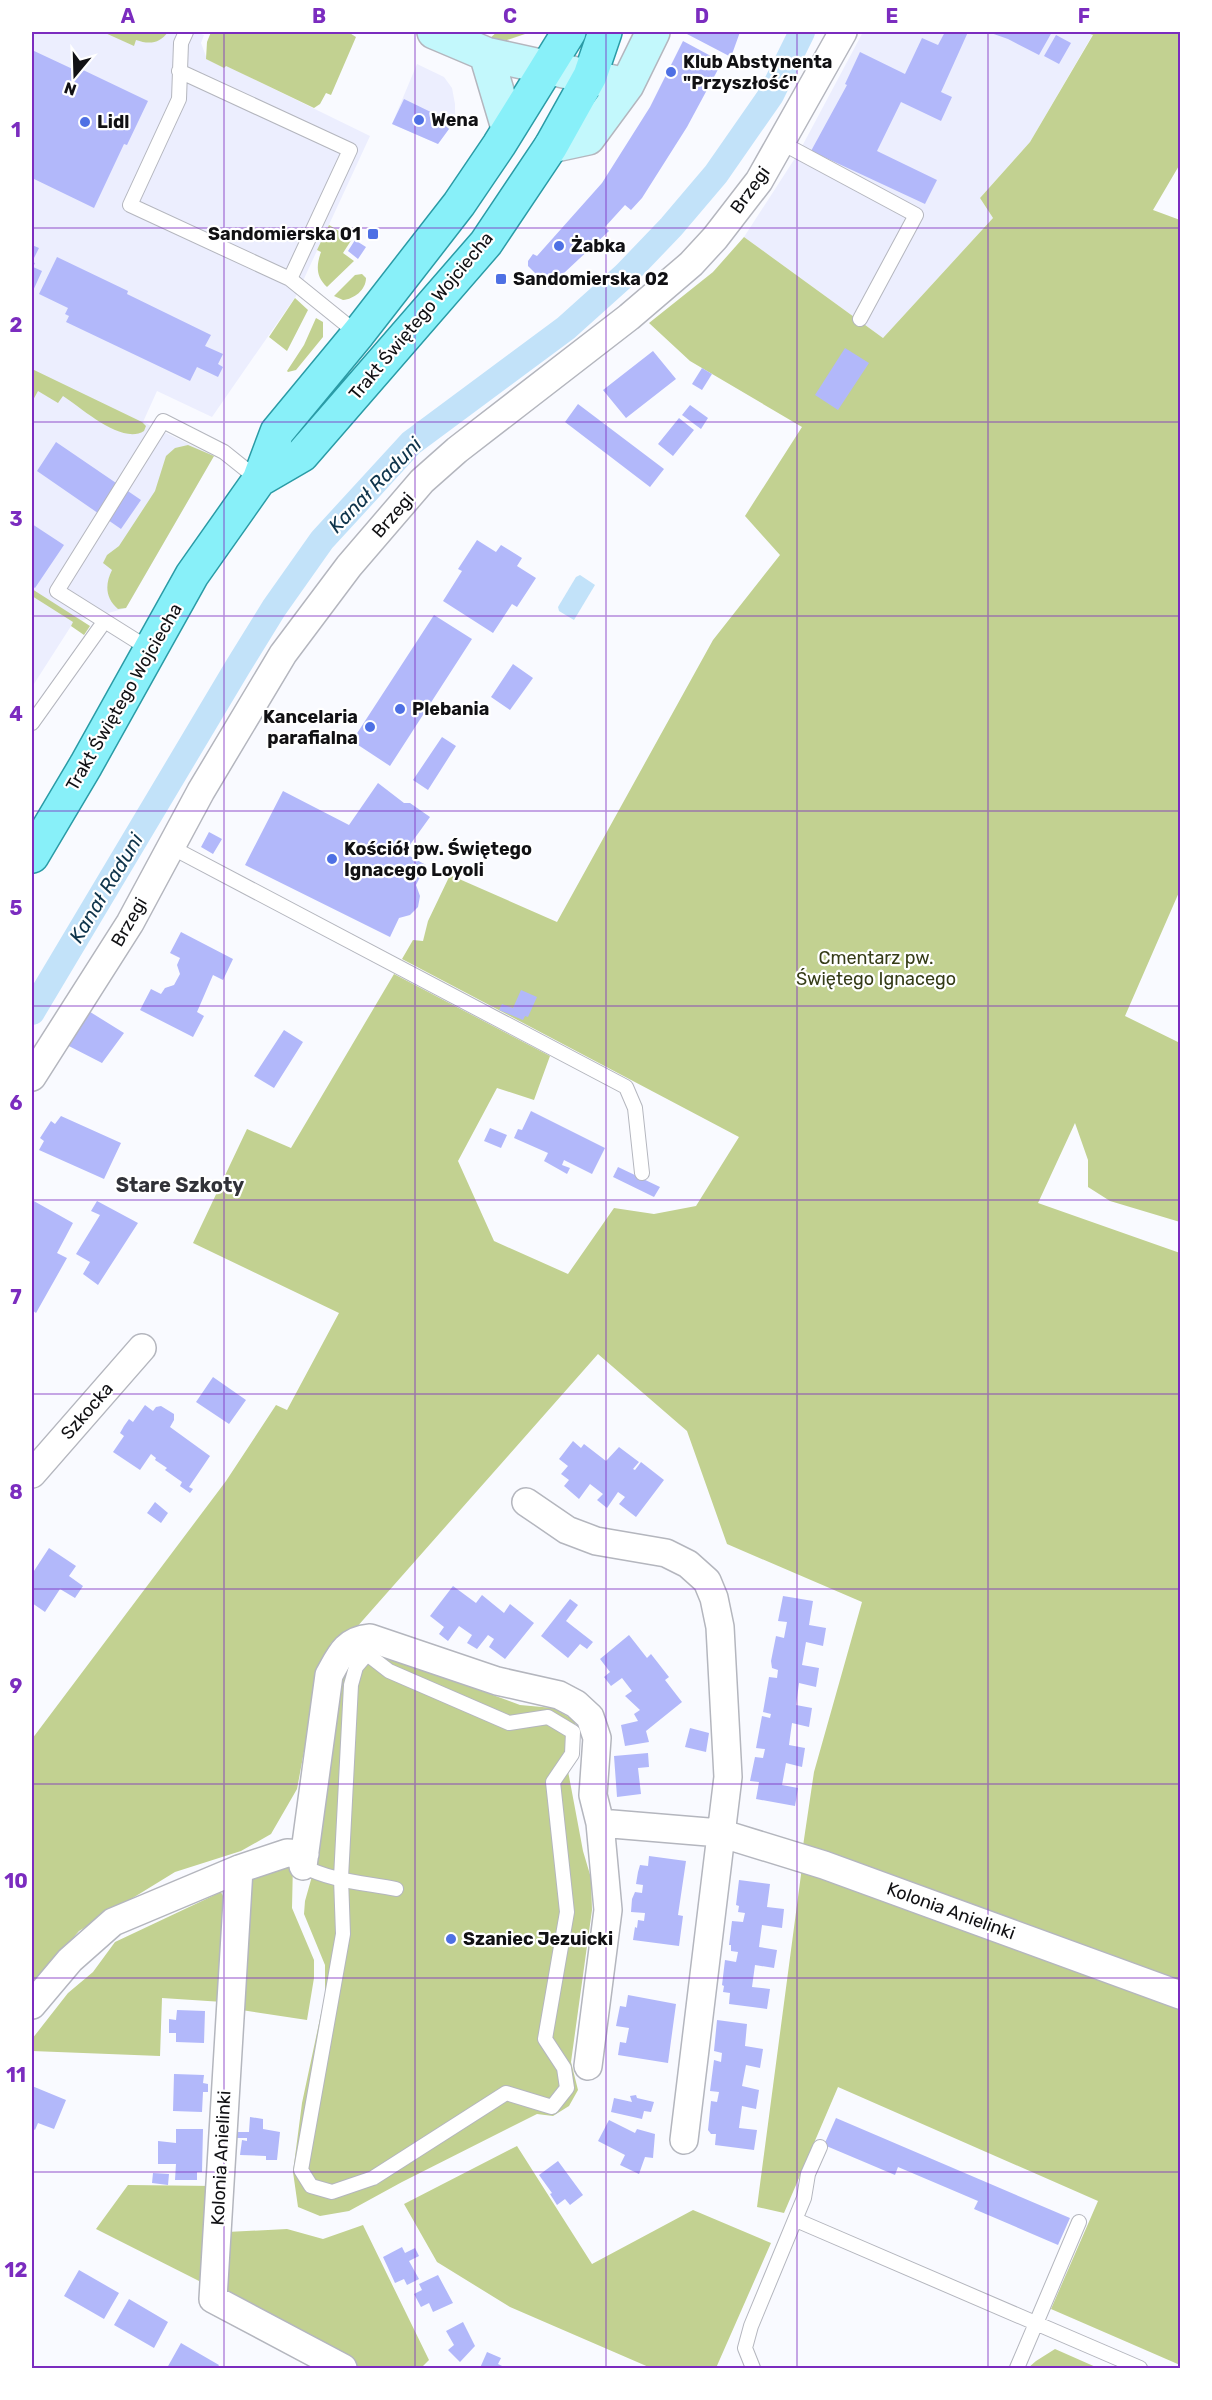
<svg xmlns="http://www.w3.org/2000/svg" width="1212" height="2400" font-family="Rubik,sans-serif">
  <rect width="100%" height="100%" fill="#f9faff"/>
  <path fill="#eceefe" d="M32,32H195L204,35L201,43L207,59L224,68L225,65L370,136L296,296L212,417L157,391L143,422L214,456L126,608L73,623L32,687Z
    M863,32H1084L1093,34L1030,142L980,198L993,218L883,338L744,237L799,152Z
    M417,64L444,77L452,88L455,104V120L438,144L392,124Z"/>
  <path fill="#c2d191" d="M103,32H168C160,43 150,45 136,40L134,46Z
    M211,32H348L356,37L331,95L326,93L320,104L314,108L226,66L224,68L206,59L207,42Z
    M497,32H531L507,40L489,39Z
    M1084,32H1180V164L1153,210L1180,220V890L1125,1016L1180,1043V1222L1110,1201L1088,1187V1160L1075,1123L1038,1203L1180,1253V1983L803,1846L814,1772L862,1602L727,1544L687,1431L598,1354L356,1628L331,1643L318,1676L297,1789L271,1834L241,1851L175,1872L79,1931L32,1986V1739L226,1481L276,1405L287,1410L339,1313L193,1243L247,1129L291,1148L394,974L550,1056L534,1100L497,1088L458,1161L494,1241L568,1274L614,1208L654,1214L696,1206L739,1137L402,959L413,940L423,941L428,921L450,875L557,922L713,640L780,555L745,516L802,427L690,361L649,323L713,272L744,237L883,338L993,218L980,198L1030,142L1093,35Z
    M329,225L352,239L343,253L354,261L327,287C316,277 316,266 321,252L317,250Z
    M362,274L366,278C366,290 354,299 343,300L334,296L355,275Z
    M295,298L308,310L287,351L269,337Z
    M316,318L323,322V337L296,370L288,372L287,371L304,345Z
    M32,369L142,422L146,426L144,431C122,445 83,409 63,396L58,403L38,391L32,402Z
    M188,445L214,456L126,608L118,609C105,598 105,584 112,570L103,563L107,555L119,546L155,491L166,456L175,448Z
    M32,589L90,626L84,635L71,626L73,622L32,596Z
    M351,1653L383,1655L520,1705L553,1708L574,1720L580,1738L568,1771L583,1851L591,1878L592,1910L571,2062L578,2090L569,2106L553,2116L537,2114L402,2182L349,2211L320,2216L298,2207L293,2172L302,2103L325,1995V1965L304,1914L305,1901L318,1855L337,1678Z
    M293,1862L292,1908L314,1960V1978L307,2020L235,2009L246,1879Z
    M802,1867L1180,2005V2365L1051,2309L1098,2201L838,2087L784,2213L757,2207Z
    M221,1892L228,1906L223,2002L162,1998L160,2056L32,2051V2039L68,1993L93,1972L115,1942Z
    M517,2146L592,2264L693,2210L771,2243L716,2368H651L510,2307L437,2262L404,2204Z
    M128,2185L215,2186L203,2283L96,2229Z
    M363,2225L429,2360L421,2368H358L272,2325L226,2297L227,2232L287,2229L323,2239Z
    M1055,2349L1098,2368H1028L1036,2361Z"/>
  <path fill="#c2e2f9" d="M580,575L595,585L574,620L559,611L558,607L576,577Z"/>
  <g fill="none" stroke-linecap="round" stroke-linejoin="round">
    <path stroke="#c2e2f9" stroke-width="26" d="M32,1012L237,668L274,608L322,540L411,443L566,328L625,275L671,227L716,174L771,95L802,32"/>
  </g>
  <path fill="#b2b8fa" d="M687,32H740L731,57L687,34Z
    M945,32H968L941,92L952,97L941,121L901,102L877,151L937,180L925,204L811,151L847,85L845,84L860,52L905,74L922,38L938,45Z
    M988,32H1052L1039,55L1008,39Z
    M1056,35L1071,43L1059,64L1044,56Z
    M683,41L722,62L687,127L642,198L631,210L625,205L605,227L609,231L549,287L528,266V261L533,254L537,256L602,183L650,107Z
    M32,50L79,72L81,69L148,101L127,145L124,144L94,208L32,178Z
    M404,99L439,116L450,123L447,127L449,129L438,144L392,124Z
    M355,240L366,247L358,259L348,251Z
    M32,245L39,248L32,262L35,263L33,267L42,271L32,293Z
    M57,257L128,291L127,294L211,335L205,346L223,354L218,364L223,367L218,377L197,367L190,381L66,322L69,316L65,314L68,308L39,294Z
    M845,348L869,363L838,410L815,395Z
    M653,351L676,379L626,418L603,390Z
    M702,368L712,374L702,390L692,384Z
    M578,404L664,469L650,487L565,422Z
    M690,405L708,418L701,429L682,415Z
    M679,418L694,430L673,456L658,444Z
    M56,442L141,500L121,529L37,471Z
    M32,524L64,545L35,588L32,586Z
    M477,540L496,552L501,545L522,558L517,566L536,578L517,607L512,604L493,633L443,601L462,571L458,569Z
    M434,615L472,639L390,766L352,741Z
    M513,664L533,678L510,710L491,697Z
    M442,737L456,746L428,790L413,780Z
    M378,783L404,803H410L430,817L404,853L426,865L416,885L420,896L418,907L410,915L399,918L390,937L245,865L283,791L349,825Z
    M209,832L222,839L213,854L201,847Z
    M181,932L233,959L223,980L213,975L197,1012L204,1016L193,1037L140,1010L151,989L161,994L165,988L174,985L180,974L177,965L180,958L170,953Z
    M521,990L537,997L528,1017L525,1016L523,1020L499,1010L502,1004L513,1008Z
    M87,1010L124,1033L102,1063L63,1043Z
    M284,1030L303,1042L274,1088L254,1076Z
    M531,1111L605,1148L592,1174L564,1160L562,1165L570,1168L567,1174L560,1170L544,1161L548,1153L514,1138L518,1129L522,1130Z
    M61,1116L121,1143L104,1179L39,1150L44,1141L40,1138L51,1121L55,1124Z
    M490,1128L507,1135L501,1148L484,1141Z
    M618,1167L660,1187L654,1197L613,1177Z
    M32,1200L73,1223L57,1253L67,1258L36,1313L32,1310Z
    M97,1201L138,1223L98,1285L83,1274L90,1262L76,1254L100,1215L91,1211Z
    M213,1377L246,1400L229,1424L196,1402Z
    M145,1405L153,1411L156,1407L161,1406L174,1414V1420L170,1427L210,1456L189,1487L193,1489L190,1493L180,1486L182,1482L165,1470L167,1468L155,1460L156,1458L151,1454L140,1470L113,1452L124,1436L120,1433L124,1426L129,1419L133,1422Z
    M573,1441L581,1448L584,1444L606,1461L619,1447L639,1462L633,1469L635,1470L641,1462L664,1480L636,1517L619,1504L625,1497L618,1492L607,1508L597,1500L603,1494L590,1484L579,1499L564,1486L569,1480L561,1474L568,1466L559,1459Z
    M155,1502L168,1513L161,1523L147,1513Z
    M49,1548L76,1566L69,1576L83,1586L75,1598L60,1589L45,1612L32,1603V1574Z
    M453,1586L476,1603L482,1595L504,1613L510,1604L534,1623L505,1659L489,1647L494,1639L488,1635L477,1649L467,1643L472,1635L459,1626L448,1641L439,1634L444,1627L430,1616Z
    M783,1596L813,1601L809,1625L826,1628L823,1646L806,1642L802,1665L819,1668L816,1687L799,1683L796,1705L812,1708L809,1727L792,1723L789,1745L805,1748L802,1767L786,1763L782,1785L798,1788L795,1806L756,1799L759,1782L750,1781L755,1757L763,1758L765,1749L756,1748L762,1716L770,1718L771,1714L763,1712L769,1677L777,1678L778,1670L772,1668L771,1661L776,1636L784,1638L787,1622L778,1621Z
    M570,1599L578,1605L566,1621L593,1642L587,1649L580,1644L568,1658L541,1636Z
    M629,1635L647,1658L651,1654L669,1677L665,1680L682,1702L646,1731L649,1742L625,1746L621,1725L638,1721L634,1714L640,1710L625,1696L632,1691L622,1678L611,1686L604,1677L610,1672L600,1659Z
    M690,1728L709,1733L706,1752L685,1747Z
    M648,1753L649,1767L638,1768L641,1794L617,1797L614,1756Z
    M649,1856L686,1861L678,1915L683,1916L679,1946L633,1940L635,1927L637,1928L638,1920L644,1921L645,1913L631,1912L632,1899L635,1892L642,1893L643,1885L636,1884L638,1872L640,1865L648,1866Z
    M739,1880L770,1884L767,1907L784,1909L782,1928L762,1925L759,1947L777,1950L774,1968L755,1965L752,1987L770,1989L767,2009L729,2004L730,1993L723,1992L724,1986L722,1985L725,1960L736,1962L738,1952L731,1951V1945H729L732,1921L743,1922L745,1913L738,1912L739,1906L736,1905Z
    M628,1995L676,2004L668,2063L618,2055L620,2042L626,2043L629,2028L616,2026L620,2006L626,2007Z
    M177,2010L205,2011L204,2043L176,2042V2033H169V2019L176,2020Z
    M717,2020L747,2024L745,2046L763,2049L760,2068L746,2065L742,2086L759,2090L756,2109L742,2106L739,2128L757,2130L754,2150L715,2145L716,2134H711L708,2130L711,2101L717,2102L719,2092L710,2091L714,2060L721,2062L722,2053L714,2051Z
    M174,2074L204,2075L203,2083L208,2084V2092H203L202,2112L173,2111Z
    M32,2086L66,2100L54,2129L38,2123L35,2130L32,2128Z
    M636,2095L637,2098L654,2102L651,2112L644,2111L642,2119L611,2112L614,2098L632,2102L630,2096Z
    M250,2117L263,2119V2129L280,2132L277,2160H266V2156L240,2155L242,2140L247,2141V2138H236V2132H249Z
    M836,2118L1070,2218L1058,2245L974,2209L978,2201L898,2167L895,2175L824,2145Z
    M609,2120L635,2133L637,2129L655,2134L653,2158L645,2157L639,2174L620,2165L625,2155L598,2141Z
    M176,2129H203L202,2172H197V2180H175L176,2164H158V2141L176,2143Z
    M558,2161L583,2195L570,2205L565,2199L557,2205L550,2194L552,2193L539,2175Z
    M153,2173L169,2174L168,2185L152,2183Z
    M402,2247L405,2253L415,2248L419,2256L409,2261L419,2279L407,2285L404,2279L395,2283L383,2257Z
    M79,2270L119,2293L104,2319L64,2296Z
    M438,2275L453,2303L433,2312L429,2303L421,2307L414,2294L422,2290L419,2284Z
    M129,2299L168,2322L154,2348L114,2325Z
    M463,2322L475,2346L460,2362L448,2350L454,2345L446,2331Z
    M181,2343L219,2365L217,2368H167Z
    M487,2352L501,2358L498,2364L506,2368H480Z"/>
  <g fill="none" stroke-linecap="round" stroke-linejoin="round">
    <defs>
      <path id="lane" d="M179,71L350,150L290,279L130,205L179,99L181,43L186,32
        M782,143L916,215L860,319
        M290,279L358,334
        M151,650L57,591L163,421L224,452L259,480
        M32,723L104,622
        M171,847L626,1087L635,1108L642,1173
        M367,1654L389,1671L509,1723L548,1717L573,1732L572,1754L553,1782L567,1912L545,2039L564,2068L567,2088L552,2107L506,2093L373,2178L332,2192L311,2186L301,2170L343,1934L341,1878L351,1685L356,1667Z
        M303,1866C330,1881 366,1883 396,1889
        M796,2220L1140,2368
        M753,2368L745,2348L751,2326L804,2198L808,2174L820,2147
        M1017,2368L1079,2222"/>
      <path id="street" d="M32,1077L130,923L201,791L283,654L349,566L422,481L457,450L629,317L691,264L715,238L759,181L843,32
        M32,1474L142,1348
        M526,1502L567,1530L596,1541L666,1553L688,1564L707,1581L714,1598L720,1627L728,1777L684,2140
        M303,1866L329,1675C340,1655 346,1640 370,1638L497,1681L559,1695L576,1704L590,1717L597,1738L593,1795L600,1823L720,1833L824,1865L1180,1995
        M239,1869L213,2299L343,2368
        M32,2005L70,1960L113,1922L239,1869L287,1853L305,1854
        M588,2066L608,1910L600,1823"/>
      <path id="secondary" d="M434,32L486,54L627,85
        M486,54L508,128
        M551,146L588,138L627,85L653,32"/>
      <path id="primary" d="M259,480L302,455L486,243L551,146L590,76L605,32
        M32,856L86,765L192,575L259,480L277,432L358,334L459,204L499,145L569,32"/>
    </defs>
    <use href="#lane" stroke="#b4b6be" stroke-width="16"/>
    <use href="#street" stroke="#b4b6be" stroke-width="30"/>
    <use href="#secondary" stroke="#b4b6be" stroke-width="36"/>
    <use href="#primary" stroke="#2a9ba6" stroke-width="36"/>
    <use href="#lane" stroke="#fff" stroke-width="14"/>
    <use href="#street" stroke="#fff" stroke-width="27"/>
    <use href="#secondary" stroke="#c3f8fc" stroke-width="33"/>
    <use href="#primary" stroke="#88f0f9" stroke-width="33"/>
  </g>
  <path fill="none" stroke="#7b2cbf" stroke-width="1.5" stroke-opacity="0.55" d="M224,32V2368M415,32V2368M606,32V2368M797,32V2368M988,32V2368M32,228H1180M32,422H1180M32,616H1180M32,811H1180M32,1006H1180M32,1200H1180M32,1394H1180M32,1589H1180M32,1784H1180M32,1978H1180M32,2172H1180"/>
  <g fill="#4e70e4" stroke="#fff" stroke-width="2">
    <circle cx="671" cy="72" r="6"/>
    <circle cx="419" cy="120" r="6"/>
    <circle cx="85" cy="122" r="6"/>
    <rect x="367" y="228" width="12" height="12" rx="3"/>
    <circle cx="559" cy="246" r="6"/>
    <rect x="495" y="273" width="12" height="12" rx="3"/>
    <circle cx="400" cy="709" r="6"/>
    <circle cx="370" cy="727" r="6"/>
    <circle cx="332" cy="859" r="6"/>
    <circle cx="451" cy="1939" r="6"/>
  </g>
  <g text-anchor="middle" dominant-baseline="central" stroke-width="4.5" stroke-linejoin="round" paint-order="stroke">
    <g font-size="18" font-weight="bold" fill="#111114" stroke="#fff" text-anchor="start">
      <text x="683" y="62">Klub Abstynenta<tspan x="683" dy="21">"Przyszłość"</tspan></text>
      <text x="431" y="120">Wena</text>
      <text x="97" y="122">Lidl</text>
      <text x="361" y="234" text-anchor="end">Sandomierska 01</text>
      <text x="571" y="246">Żabka</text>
      <text x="513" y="279">Sandomierska 02</text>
      <text x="412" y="709">Plebania</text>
      <text x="358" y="717" text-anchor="end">Kancelaria<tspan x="358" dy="21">parafialna</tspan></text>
      <text x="344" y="849">Kościół pw. Świętego<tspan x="344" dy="21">Ignacego Loyoli</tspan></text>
      <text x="463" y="1939">Szaniec Jezuicki</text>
    </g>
    <g font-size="18" fill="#111114" stroke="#fff">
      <text transform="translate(750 190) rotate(-54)">Brzegi</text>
      <text transform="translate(421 316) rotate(-50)">Trakt Świętego Wojciecha</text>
      <text transform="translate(393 515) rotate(-49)">Brzegi</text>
      <text transform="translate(124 697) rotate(-60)">Trakt Świętego Wojciecha</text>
      <text transform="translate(129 922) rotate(-60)">Brzegi</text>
      <text transform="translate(87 1411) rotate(-49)">Szkocka</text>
      <text transform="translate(951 1911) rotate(20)">Kolonia Anielinki</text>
      <text transform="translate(221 2158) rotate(-87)">Kolonia Anielinki</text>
    </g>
    <g font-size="18" fill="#353c17" stroke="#fff">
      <text x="876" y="958">Cmentarz pw.<tspan x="876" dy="21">Świętego Ignacego</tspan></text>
    </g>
    <g font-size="20" font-style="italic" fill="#0e344b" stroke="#fff">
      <text transform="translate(375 485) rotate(-46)">Kanał Raduni</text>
      <text transform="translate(106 888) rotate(-59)">Kanał Raduni</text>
    </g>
    <g font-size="20" font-weight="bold" fill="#313238" stroke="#fff">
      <text x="180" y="1185">Stare Szkoty</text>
    </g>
  </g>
  <rect width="1212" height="2400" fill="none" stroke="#ffffff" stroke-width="66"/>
  <g transform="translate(75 75) rotate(199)" stroke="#ffffff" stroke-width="4.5" paint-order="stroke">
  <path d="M0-4.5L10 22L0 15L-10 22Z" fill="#111114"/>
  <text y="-9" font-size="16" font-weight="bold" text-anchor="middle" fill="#111114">N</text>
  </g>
  <rect x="33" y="33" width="1146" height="2334" fill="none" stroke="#7b2cbf" stroke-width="2"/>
  <g font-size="20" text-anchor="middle" font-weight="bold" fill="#7b2cbf">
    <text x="128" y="23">A</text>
    <text x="319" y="23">B</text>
    <text x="510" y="23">C</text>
    <text x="702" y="23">D</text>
    <text x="892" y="23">E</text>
    <text x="1084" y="23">F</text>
    <text x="16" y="137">1</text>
    <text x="16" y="332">2</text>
    <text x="16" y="526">3</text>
    <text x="16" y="721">4</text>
    <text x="16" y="915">5</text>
    <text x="16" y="1110">6</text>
    <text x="16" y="1304">7</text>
    <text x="16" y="1499">8</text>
    <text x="16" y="1693">9</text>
    <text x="16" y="1888">10</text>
    <text x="16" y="2082">11</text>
    <text x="16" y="2277">12</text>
  </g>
</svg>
